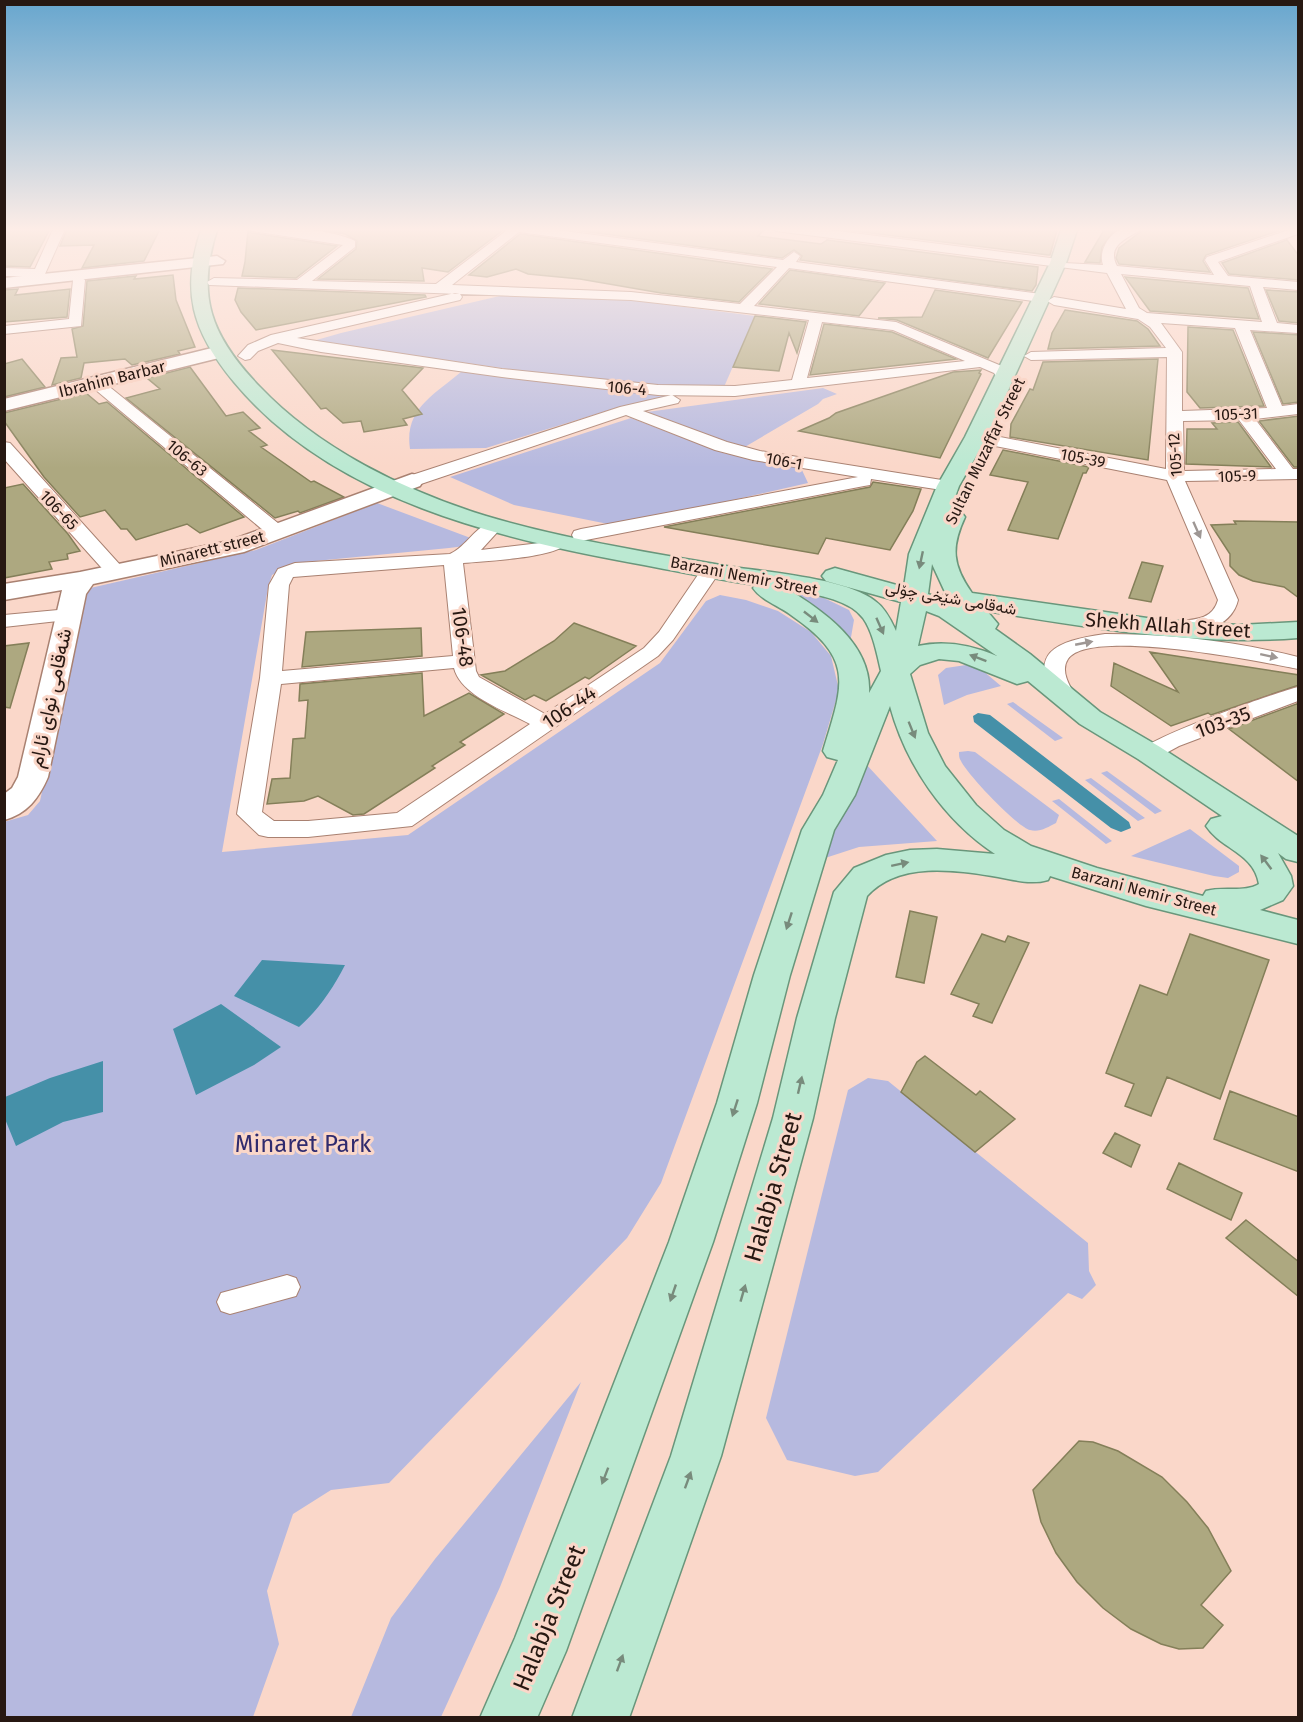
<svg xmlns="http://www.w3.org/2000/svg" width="1303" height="1722" font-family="'Fira Sans',Vazirmatn,sans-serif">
  <rect width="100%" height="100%" fill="#fad7c9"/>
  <path fill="#b6b9df" d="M504,295L615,298L755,316L724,387L612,384L313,341L341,333Z
    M461,372L636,392L672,393L674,396L619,407L486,448L410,449C404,409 434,395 461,372Z
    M823,388L837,394L823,399L818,404L743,448L689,432L647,412Z
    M631,418L723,453L801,468L808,483L618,526L514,505L450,477Z
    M377,503L476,540L465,546L449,548L295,563L272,575L268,588L222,852L408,835L660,663L706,601L720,595L746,600L778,611L811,632L831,656L839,690L823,744L661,1183L627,1238L389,1483L331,1490L293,1514L267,1591L279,1644L253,1717H5L4,822L28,815L40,801L86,589L256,550Z
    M790,593L824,598L849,610L854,620L850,643Z
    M966,665L982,670L1001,686L967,695L944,705L938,675L946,668Z
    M1013,702L1063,738L1055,741L1007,704Z
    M968,751L975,752L1059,815L1056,823C1048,827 1039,833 1030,830C1017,827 967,774 961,761C959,758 959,756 959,752Z
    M865,763L937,841L859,847L822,859Z
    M1107,771L1162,811L1155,814L1101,773Z
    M1091,778L1145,818L1138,821L1085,780Z
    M1059,799L1112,841L1106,844L1052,801Z
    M1190,829L1239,866V872L1228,878L1214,876L1131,856Z
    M868,1078L888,1081L1088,1243L1089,1271L1096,1285L1082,1299L1068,1293L878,1472L855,1476L787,1460L766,1418L848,1090Z
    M581,1382L500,1587L441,1717H351L391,1618L435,1559Z"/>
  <path fill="#4590a8" d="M978,713L990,715L1129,822L1131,828L1121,832L1111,828L974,722L973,716Z
    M262,960L344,965H345C332,990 319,1009 299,1027L234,996Z
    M221,1004L281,1047L254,1065L196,1095L173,1029Z
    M103,1061V1112L63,1122L16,1146L5,1119V1097L50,1078Z"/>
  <path fill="#ada880" stroke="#847f59" stroke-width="1.5" d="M4,227H51L30,267L4,266Z
    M68,227L109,228L161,227L144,261L82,268L94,245L60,246Z
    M306,227H478L502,231L448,272L422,268L424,281L318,279L356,249L357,241L345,234Z
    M553,227H737L764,230L758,236L821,244L827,240L1038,267L1036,285L1032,291L800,260L802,256L794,250L782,258Z
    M839,227H1058L1050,255H1048L838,229Z
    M1147,227H1279L1281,230L1206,255L1203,261L1210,272L1119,264L1116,258L1119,248Z
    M1104,230L1114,231L1102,247L1100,263L1085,262Z
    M248,231L252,233L337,246L296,278L242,276L245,262Z
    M520,234L772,269L739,302L661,293L580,279L528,274L516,269L487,277L469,275Z
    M1287,240L1299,256V280L1229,274L1222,263Z
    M790,270L885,283L859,316L759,304Z
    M173,275L176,300L195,347L178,351L180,354L132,365L125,359L84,363L81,378L52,385L61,358L77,357L72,329L83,326L87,281L136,276L134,279Z
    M1125,277L1248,288L1259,319L1150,311Z
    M238,288L425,295L426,297L256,330L241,312L235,300Z
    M18,289L15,295L70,289L67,317L4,322V290Z
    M935,290L1022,302L988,358L897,320L878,318L922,317Z
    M1266,290L1299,292V323L1279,321Z
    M1065,310L1137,321L1148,329L1160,346L1048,349L1052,333Z
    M755,316L806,322L797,353L789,333L779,371L733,367Z
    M824,324L892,332L956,359L810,375Z
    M1188,327L1233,330L1264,406L1200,408L1187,392Z
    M1253,332L1299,335V402L1283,404Z
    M272,350L423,368L402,390L422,414L403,419L407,425L364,432L361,421L343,423L326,408L321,409Z
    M22,359L45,387L4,397V364Z
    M1158,359L1148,460L1010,437L1011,424L1030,389L1033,390L1043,362Z
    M190,367L226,416L243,412L260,428L249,431L267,445L261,447L311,482L314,481L344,497L300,513L298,511L275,518L126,398L160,389L147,378Z
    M981,370L979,373L981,374L940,458L799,431L829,418L836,413L953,372Z
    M86,393L99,404L107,402L244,517L200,533L187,524L136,540L127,529H121L105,510L80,517L44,477L4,421V413Z
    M1299,416V467H1294L1259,421Z
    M1238,422L1271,467L1186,464L1187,429H1217L1212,423Z
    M1003,450L1089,467L1086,473H1083L1058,539L1008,530L1028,482L990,475Z
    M873,482L921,489L913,511L890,550L826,538L818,554L664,527L870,487Z
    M23,484L68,534L80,551L67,554L68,559L49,562L52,569L4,578V488Z
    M1234,521L1299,522V598L1284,587L1253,581L1239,575L1230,566V554L1211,525L1236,524Z
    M1142,562L1163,566L1151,602L1129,598Z
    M574,623L636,646L589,679L585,677L546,701L534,695L525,700L481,675L505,671L554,641Z
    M421,628L422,656L302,667L306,632Z
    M29,643L10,708L4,707V646Z
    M1150,652L1299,675V685L1211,715L1208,713L1171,726L1111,686L1114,663L1178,692Z
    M422,673L424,716L469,693L504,714L460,742L465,745L432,766L435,768L364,814L353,815L318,796L304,801L267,804L272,779L290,778L293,739L305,738L308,700L299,701L300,684Z
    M1299,703V782L1229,729Z
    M910,911L937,917L924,983L896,977Z
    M982,934L1005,942L1008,936L1029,943L992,1023L973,1016L979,1004L951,994Z
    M1190,934L1269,960L1220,1099L1167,1077L1151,1116L1125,1106L1134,1084L1106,1073L1140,985L1167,995Z
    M925,1056L976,1095L980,1091L1015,1119L975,1152L901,1092L917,1062Z
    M1230,1091L1299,1117V1172L1214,1139Z
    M1115,1133L1140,1145L1131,1167L1103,1153Z
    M1179,1163L1242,1193L1231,1220L1167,1189Z
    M1246,1220L1299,1262V1297L1226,1238Z
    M1079,1441L1093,1442L1118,1451L1162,1477L1187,1502L1208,1528L1231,1571L1201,1605L1223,1625L1203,1648L1179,1649L1161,1644L1131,1629L1103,1608L1077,1582L1056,1553L1041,1522L1033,1490Z"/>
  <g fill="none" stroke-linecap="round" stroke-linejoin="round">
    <defs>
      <path id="pedestrian" d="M287,1275L296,1278L300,1287L296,1296L230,1314L221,1311L217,1302L221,1293Z"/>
      <path id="minor" d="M54,227H66L41,283H31V277L4,276V268L35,269Z
        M246,227C276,227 329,228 355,241V247L312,281L436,284L506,231L499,227H534L783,260L794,252L800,256L796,262L1041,294L1048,298L1041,302L789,268L754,306L896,322L1004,367L1012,377L1004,382L999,380L994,373L980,367L735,396L658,395L502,377L321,352L278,343L258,351L250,359L245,360L238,356L248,345L271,335L455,293L460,294L462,297L460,300L297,338L502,369L658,385L735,386L792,380L809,320L631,300L209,285L207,282L214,278L297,280L343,245L252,231ZM519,232L777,267L740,304L631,292L452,285ZM822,322L893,330L965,361L807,378Z
        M770,227H806L1058,259L1064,263L1103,265C1098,251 1110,231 1125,228C1131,226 1138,227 1145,227C1132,237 1105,243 1117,266L1214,275L1205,260L1207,257L1298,227V234L1218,262L1228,276L1298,282V290L1263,287L1277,323L1298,325V333L1250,330L1282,406L1298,404V414L1255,419L1293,469H1298V479L1185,481L1238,600C1231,630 1191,638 1165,631L1162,627L1165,623C1184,618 1211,625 1218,600L1167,480L990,445L982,440L990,435L1166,469L1167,357L1031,360L1024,356L1031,352L1166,348L1150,327L1138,319L1054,305L1047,301L1054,297L1126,309L1107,273L776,231ZM1121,274L1250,286L1262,322L1147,313L1139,308ZM1161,323L1235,328L1267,408L1182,411V352ZM1239,420L1276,469L1184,471L1183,421Z
        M79,276L85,280L81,326L4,334V326L69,319L73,280Z
        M96,378L101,380L284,528L286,532L284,536H270L91,386L88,383Z
        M672,395L680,400L678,403L643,411L727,442L760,451L948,481L954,482L957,486L954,490L948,491L871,479L870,485L864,486L581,541L574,539L572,535L574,531L581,529L858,477L753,460L715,450L626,415L418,485H406L403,481L406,477L620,407Z
        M4,442L10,443L122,567L125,571L122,575H108L4,459Z
        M493,522L499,523L502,527L481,550L540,543L558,537L565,539L567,543C557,558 483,561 463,563L476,671L479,677L545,714L644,648L659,632L704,566H718L721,570L673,640L658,656L412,826L308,837H268L259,835L237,814L260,678L269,585L278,569L295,563L450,554C467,546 475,526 493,522ZM444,565L453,656L282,671L289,585L293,577ZM454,668C461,696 506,711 530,724L397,813L308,821H274L262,812L281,684Z
        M69,609L76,611L79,615L76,619L4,627V615Z
        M1105,634C1170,634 1235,641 1298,657V669C1263,662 1089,627 1068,659C1059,672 1072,690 1079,701L1076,706L1068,708L1060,706C1024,653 1055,641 1105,634Z
        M1298,687V701L1179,746L1157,758L1149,760L1141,758L1137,753C1148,738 1274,693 1298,687Z"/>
      <path id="tertiary" d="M217,256L225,261L223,264L4,288V278Z
        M220,346L227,348L229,352L227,356L4,411V399Z
        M412,474L420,476L423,481L420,486L244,552L93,584L86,594L48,777C39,798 27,814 4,820V794L12,788L18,777L62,590L4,600V584L80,572L229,541Z"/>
      <path id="primary" d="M202,227H218C195,296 211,336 260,387C319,449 405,491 486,516C564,539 646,552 726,566C764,572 846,578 875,601C885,608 891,620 896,631L901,602L826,581L822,576L826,571L835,568L904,587L909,554L937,486L965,437L1050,263L1062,227H1078L1066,263L987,437L959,486L950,511L961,512L965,517C951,547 952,565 972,593L1161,620L1239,625L1298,622V638C1193,646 1091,628 987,611L998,624L995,629L1030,654L1100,712L1160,747L1298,836V862L1286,859L1278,853L1291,876L1293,886L1283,900L1260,910L1298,920V944L1146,906L1050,876L1048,880C1031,885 1015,880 998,877C955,870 899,861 867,896L835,1018L813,1118L721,1456L629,1718H572L671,1456L773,1118L797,1018L834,892L854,868L886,855L910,850L937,849L995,854C944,820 906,765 890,706L855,795L834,830L790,975L757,1103L713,1242L566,1651L537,1718H480L515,1638L669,1242L717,1103L754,975L802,830L823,795L838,760L827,757L823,751C843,684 856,660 791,615C779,606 761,600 753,588L755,585C718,580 681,572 644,565C499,539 332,500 234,382C192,331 180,291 202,227ZM932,564L945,592L942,599L928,594ZM789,590C811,594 848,598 863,618C873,632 877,654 881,671L869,693C872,645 825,612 789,590ZM926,611L939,616L997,656C971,645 946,640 918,646ZM939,659L959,661L1017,684L1028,681L1080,724L1138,759L1222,816L1211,819L1206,826C1221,849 1254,853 1259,884C1244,893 1223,886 1206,891L1203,896L1097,868L1031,846L1004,830L976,805L945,766L928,733L910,674L920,665Z"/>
    </defs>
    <use href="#pedestrian" stroke="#a98171" stroke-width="2"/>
    <use href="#minor" stroke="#a98171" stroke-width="2"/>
    <use href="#tertiary" stroke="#a98171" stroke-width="3"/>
    <use href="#primary" stroke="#69967b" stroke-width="3"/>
    <use href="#pedestrian" fill="#fff" fill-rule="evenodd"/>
    <use href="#minor" fill="#fff" fill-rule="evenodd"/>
    <use href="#tertiary" fill="#fff" fill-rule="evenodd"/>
    <use href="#primary" fill="#bbe9d2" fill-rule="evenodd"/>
  </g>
  <defs><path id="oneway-solid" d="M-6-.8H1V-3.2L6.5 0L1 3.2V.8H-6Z" transform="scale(1.5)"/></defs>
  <g fill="#9e9794">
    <use href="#oneway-solid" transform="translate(1197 530) rotate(66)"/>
    <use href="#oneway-solid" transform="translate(1084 643) rotate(-11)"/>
    <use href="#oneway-solid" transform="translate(1269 656) rotate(12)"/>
  </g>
  <g fill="#788b7c">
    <use href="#oneway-solid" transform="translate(921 560) rotate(102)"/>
    <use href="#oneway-solid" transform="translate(811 617) rotate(38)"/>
    <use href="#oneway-solid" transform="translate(880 626) rotate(66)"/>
    <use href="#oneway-solid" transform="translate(978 658) rotate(-159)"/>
    <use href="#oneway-solid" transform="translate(912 730) rotate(68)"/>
    <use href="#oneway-solid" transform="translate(1266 862) rotate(-127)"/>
    <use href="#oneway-solid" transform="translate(900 864) rotate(-12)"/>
    <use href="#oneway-solid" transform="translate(789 921) rotate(108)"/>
    <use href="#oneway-solid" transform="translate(800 1085) rotate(-77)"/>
    <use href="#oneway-solid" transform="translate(735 1108) rotate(108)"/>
    <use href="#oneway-solid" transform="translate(673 1293) rotate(109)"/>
    <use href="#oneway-solid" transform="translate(743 1293) rotate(-74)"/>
    <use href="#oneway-solid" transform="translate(605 1476) rotate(111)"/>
    <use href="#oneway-solid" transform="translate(688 1480) rotate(-70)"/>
    <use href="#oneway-solid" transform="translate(620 1663) rotate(-70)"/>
  </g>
  <linearGradient id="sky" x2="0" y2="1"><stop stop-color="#67a6ce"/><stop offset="0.49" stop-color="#fdede7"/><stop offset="1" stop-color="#fdede7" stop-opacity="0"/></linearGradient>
  <rect width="1303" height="468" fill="url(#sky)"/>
  <g text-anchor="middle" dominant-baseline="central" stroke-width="6" stroke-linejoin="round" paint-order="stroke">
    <g font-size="16" fill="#271812" stroke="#fad7c9">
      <text transform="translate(112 379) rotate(-14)">Ibrahim Barbar</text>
      <text transform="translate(627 388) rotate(5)">106-4</text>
      <text transform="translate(1236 414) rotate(-2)">105-31</text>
      <text transform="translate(985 451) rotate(-64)">Sultan Muzaffar Street</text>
      <text transform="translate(1175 455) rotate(-94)">105-12</text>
      <text transform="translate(187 458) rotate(40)">106-63</text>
      <text transform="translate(1083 458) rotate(11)">105-39</text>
      <text transform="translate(784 461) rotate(11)">106-1</text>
      <text transform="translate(1237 476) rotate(-2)">105-9</text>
      <text transform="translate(59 510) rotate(47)">106-65</text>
      <text transform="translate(212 549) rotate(-14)">Minarett street</text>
      <text transform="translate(744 576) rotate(11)">Barzani Nemir Street</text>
      <text transform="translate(951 598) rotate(10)">شەقامی شێخی چۆلی</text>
      <text transform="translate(1144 891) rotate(15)">Barzani Nemir Street</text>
    </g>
    <g font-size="20" fill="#271812" stroke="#fad7c9">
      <text transform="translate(1168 625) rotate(4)">Shekh Allah Street</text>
      <text transform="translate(463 637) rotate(82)">106-48</text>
      <text transform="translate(50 698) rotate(-78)">شەقامی نوای ئارام</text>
      <text transform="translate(569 707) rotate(-34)">106-44</text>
      <text transform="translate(1223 722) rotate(-20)">103-35</text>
    </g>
    <g font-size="24" fill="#302b6e" stroke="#fad7c9">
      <text x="303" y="1144">Minaret Park</text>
    </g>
    <g font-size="24" fill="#271812" stroke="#fad7c9">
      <text transform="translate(773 1187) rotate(-74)">Halabja Street</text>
      <text transform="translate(549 1618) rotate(-68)">Halabja Street</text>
    </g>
  </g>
  <rect width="1303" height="1722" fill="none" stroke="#271812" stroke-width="12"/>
</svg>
